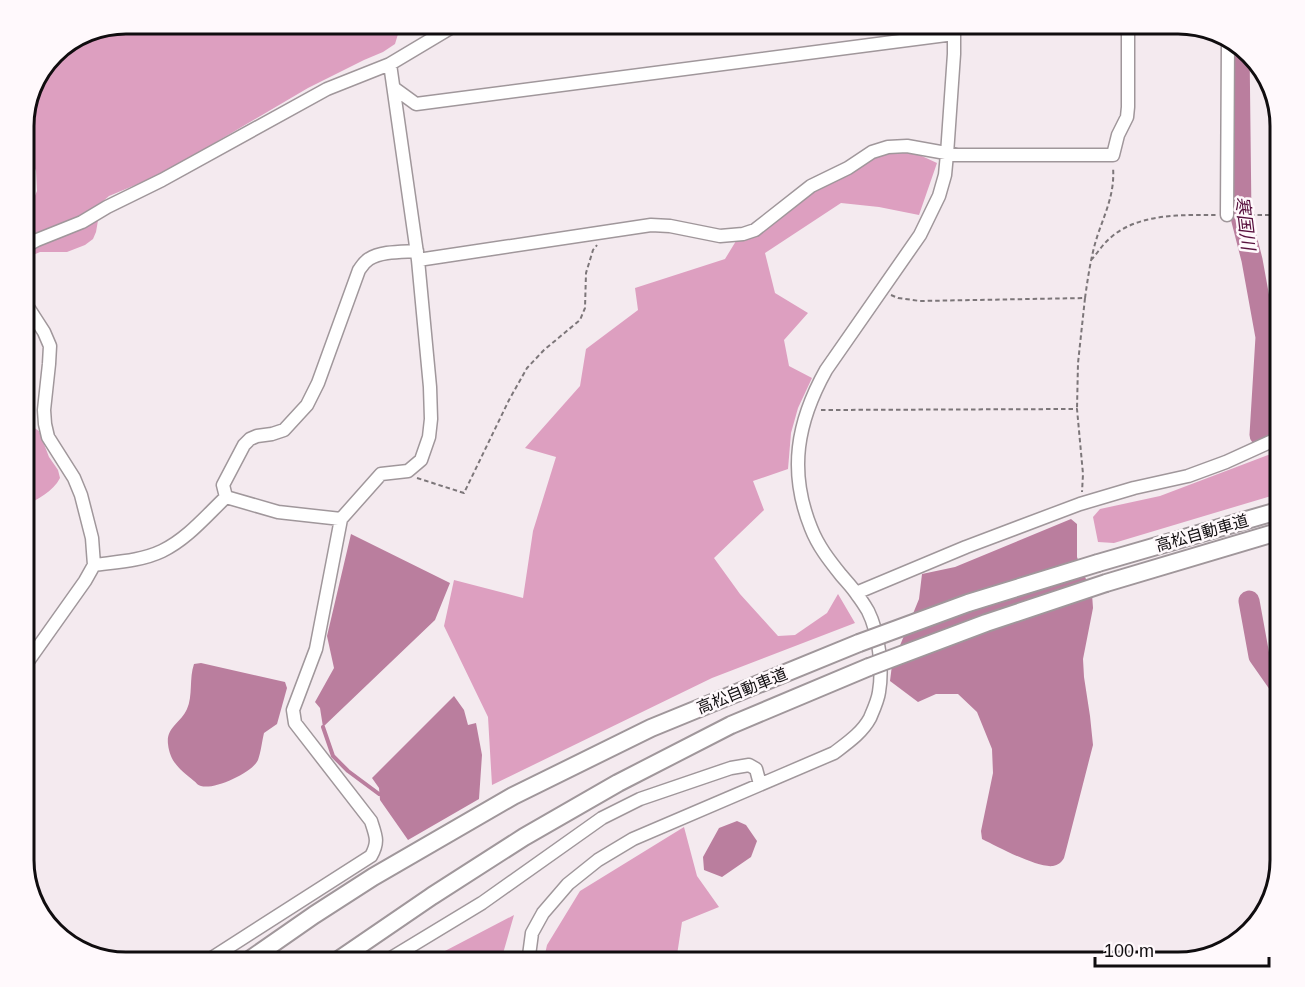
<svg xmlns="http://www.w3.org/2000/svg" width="1305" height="987" font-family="Helvetica,'Noto Sans JP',sans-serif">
  <rect width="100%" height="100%" fill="#f4eaef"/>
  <path fill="#dd9fc0" d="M126,24H397L398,34L395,44L383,52L364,60L308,88L172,168L152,178L109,196L101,203L96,232L93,239L85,245L67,252H40L24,259V206L34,198L37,191L36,171L24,143V119L35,81L59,50Z
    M913,152L937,163L919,215L879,207L841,203L765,253L775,293L808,313L784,340L789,366L812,378L798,408L791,433L788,469L753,481L764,510L714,558L740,594L778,636L795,635L827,613L838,594L855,623L712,678L492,785L488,717L444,626L454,580L523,598L533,531L556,457L525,448L580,386L586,349L638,310L635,288L725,259L736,241L759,233L812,191L876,154Z
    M24,424L30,425L39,431L49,457L58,470L60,478C53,492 37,499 24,507Z
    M1281,450V493L1114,543L1098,542L1093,517L1100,509L1160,496Z
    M684,827L697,876L719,907L682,922L677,955L672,963H543L547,945L580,891Z
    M514,915L502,957V963H422Z"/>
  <path fill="#ba7e9e" d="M1071,519L1077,524V557L1092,594L1093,608L1083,659L1084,677L1090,716L1093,745L1064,858C1061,863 1058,865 1053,866C1037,868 998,847 982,839L981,831L993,773L992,749L977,712L958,694H936L918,702L890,681L892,665L919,599L922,574L955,567Z
    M351,534L450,583L435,620L323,727L320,708L315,702L334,668L327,636Z
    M201,663L285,682L287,688L277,724L264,733C262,741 261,752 258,760C252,773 214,790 201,786C197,785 197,783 194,781C181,770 170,763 168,744C166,727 181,723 187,709C193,696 189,678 194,664Z
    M454,696L464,710L468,725L476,723L482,755L479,799L408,840L380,800L379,788L372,778Z
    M737,821L746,825L757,841L751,857L722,877L704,870L703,857L719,828Z"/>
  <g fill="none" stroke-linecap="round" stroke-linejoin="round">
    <path stroke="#ba7e9e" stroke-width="4" d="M323,727L333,756L348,771L379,794"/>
    <path stroke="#ba7e9e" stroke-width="21" d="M1239,45L1241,217L1252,260L1266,337L1260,435
      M1249,601L1259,656L1280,686L1281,690"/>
    <defs>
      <path id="minor" d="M394,88L416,104L954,34
        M1227,215L1228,41
        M24,247L37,240L82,222L107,207L162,180L327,89L390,64L457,24
        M418,260L651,225L670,226L720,236L743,234L755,230L811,186L848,168L872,152L888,147L907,146L957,155H1113L1118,135L1127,117L1128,107V24
        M226,497L223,485L244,445L250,439L257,436L272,434L284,430L307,405L318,383L359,270C362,266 364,262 369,259C381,251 402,252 417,251
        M94,565C116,562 141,561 162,551C187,539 206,516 226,497L278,512L341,519
        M856,593L966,547L1080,504L1134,488L1188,476L1226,462L1281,437
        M24,667L85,581L94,565L92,538L81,495L74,478L48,437L45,424L44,410L49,364L50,346L44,332L24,301
        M204,963L371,856C379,842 376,836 371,821L295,723L293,710L316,649L341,519L381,474L408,471L421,460L429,437L431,419L430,387L418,260L390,64
        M383,963L482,903L602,818L640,799L731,768L749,765L756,769L760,784
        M528,963L532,933L543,913L568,884L598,860L633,839L834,753C847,743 862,733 870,718C873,711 878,700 879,692C883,669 879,633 868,611C865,606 862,601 858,596C853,588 847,582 841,575C829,560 818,546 811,528C788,471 797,422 826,370L920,235L939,196L945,175L947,154L954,54V24"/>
      <path id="highway" d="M1098,563L1281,510
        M1106,583L1281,531
        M245,963L314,915L373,877L513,796L651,728L859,643
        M334,963L432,896L524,837L618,783L731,725L869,667"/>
    </defs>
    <use href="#minor" stroke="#a0979b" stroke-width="15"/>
    <use href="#highway" stroke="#a0979b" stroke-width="20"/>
    <path stroke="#7c7679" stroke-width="2" stroke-dasharray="4.5 3" stroke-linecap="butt" d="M1250,215H1281
      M1091,260C1097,254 1102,245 1109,239C1137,213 1181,215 1217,215
      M891,295L898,298L920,301L1085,298L1078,363L1077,409
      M1085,298C1088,277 1091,255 1098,234C1106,211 1115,192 1113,167
      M821,410L1077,409L1083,474L1082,492
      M417,478L464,493L509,400L527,368L544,350L580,320L585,308L586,273L593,250L597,245"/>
    <use href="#minor" stroke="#fff" stroke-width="12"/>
    <use href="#highway" stroke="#fff" stroke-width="16"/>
    <defs>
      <path id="highway-bridge" d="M859,643L968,603L1098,563
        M869,667L986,623L1106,583"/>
    </defs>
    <use href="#highway-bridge" stroke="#a0979b" stroke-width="20" stroke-linecap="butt"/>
    <use href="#highway-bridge" stroke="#fff" stroke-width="16"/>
  </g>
  <g text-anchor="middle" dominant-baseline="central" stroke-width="5" stroke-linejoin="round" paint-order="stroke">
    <g font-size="16" fill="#100d0f" stroke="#fff9fc">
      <text transform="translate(1202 533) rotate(-16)">高松自動車道</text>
      <text transform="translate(742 691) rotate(-22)">高松自動車道</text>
    </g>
    <g font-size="18" font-style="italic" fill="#59123f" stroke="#fff9fc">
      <text transform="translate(1245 223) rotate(83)">寒国川</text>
    </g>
  </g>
  <path d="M0 0H1305V987H0ZM126 34H1178A92 92 0 0 1 1270 126V860A92 92 0 0 1 1178 952H126A92 92 0 0 1 34 860V126A92 92 0 0 1 126 34Z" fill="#fff9fc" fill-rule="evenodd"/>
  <path fill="none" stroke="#100d0f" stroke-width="3" d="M126 34H1178A92 92 0 0 1 1270 126V860A92 92 0 0 1 1178 952H126A92 92 0 0 1 34 860V126A92 92 0 0 1 126 34Z"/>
  <path d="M1095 957v9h174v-9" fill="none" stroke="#100d0f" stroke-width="3"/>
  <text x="1104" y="957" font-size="18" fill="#100d0f" stroke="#fff9fc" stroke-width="4.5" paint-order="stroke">100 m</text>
</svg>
